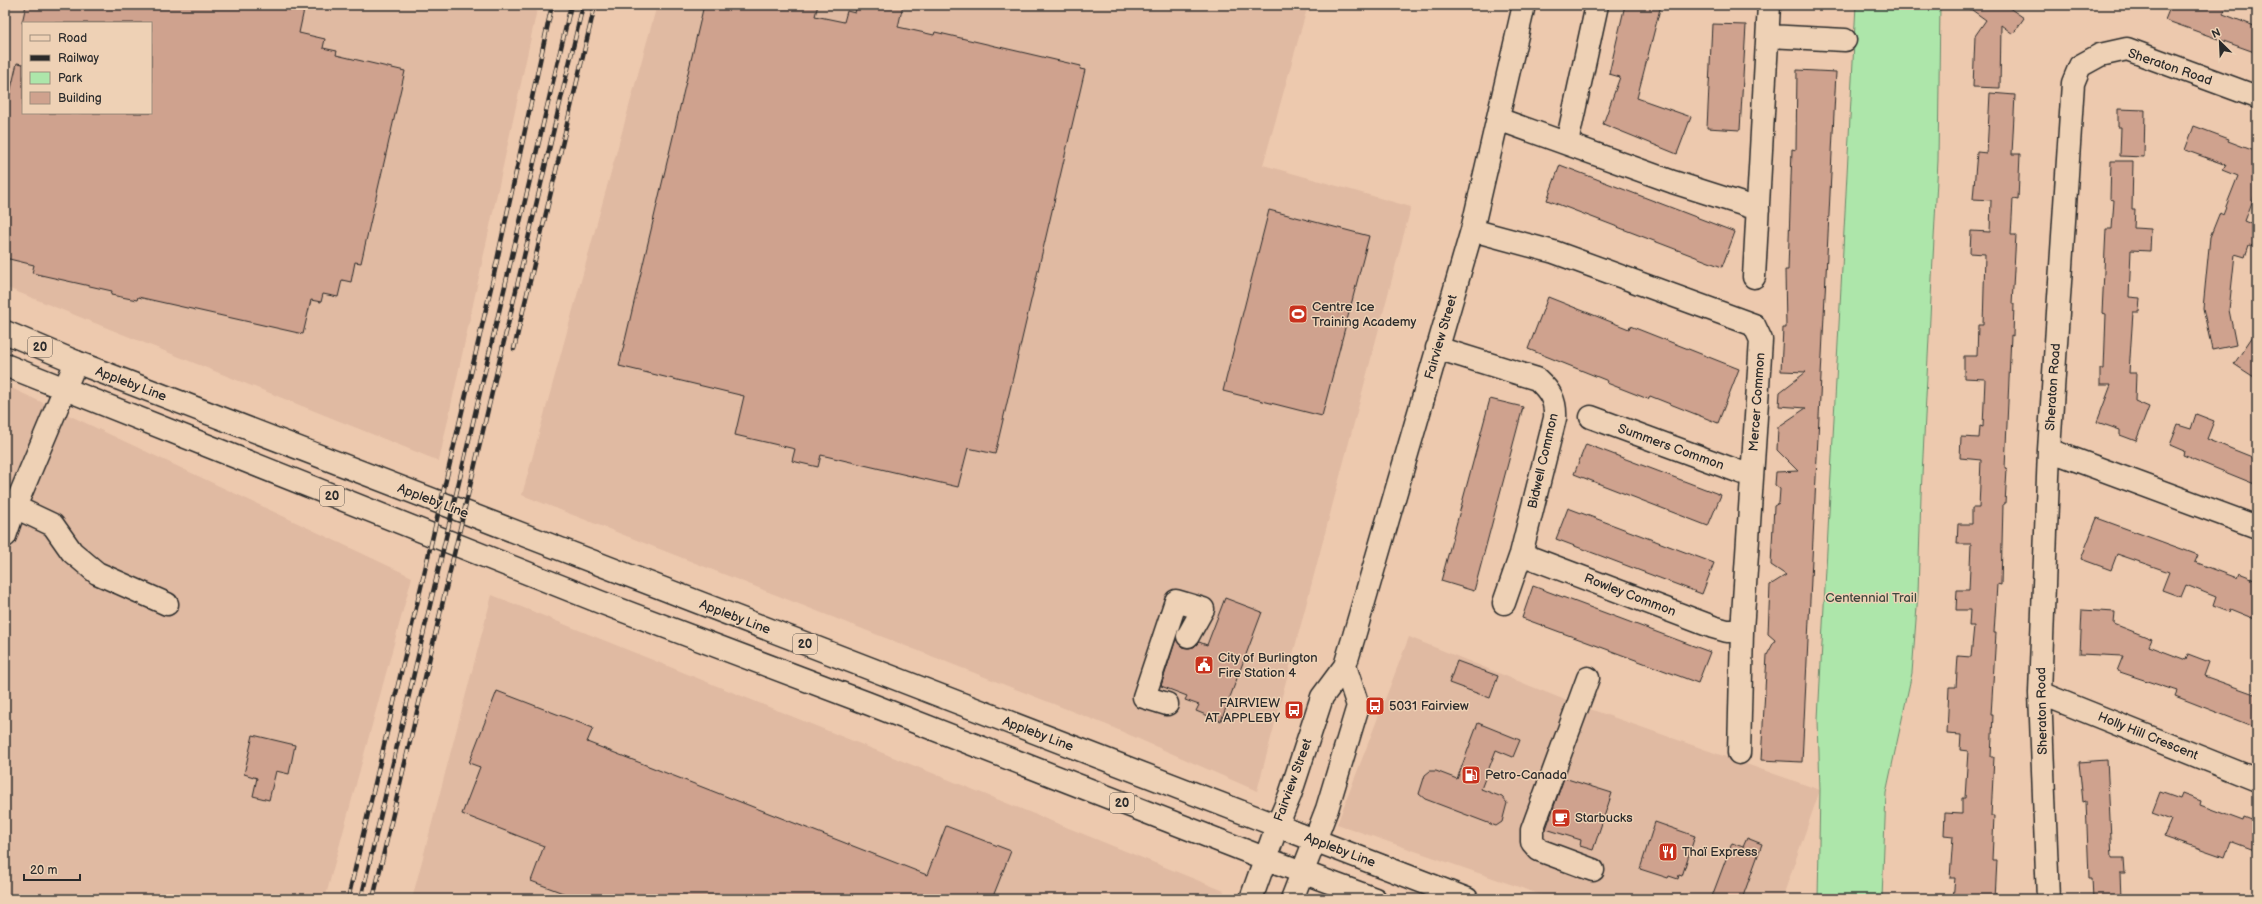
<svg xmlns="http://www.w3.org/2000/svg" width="2262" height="904" font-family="'Balsamiq Sans',sans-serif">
  <rect width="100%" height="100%" fill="#edc9ae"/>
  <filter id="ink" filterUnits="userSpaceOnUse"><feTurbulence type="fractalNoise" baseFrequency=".025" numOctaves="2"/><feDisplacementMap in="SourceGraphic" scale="8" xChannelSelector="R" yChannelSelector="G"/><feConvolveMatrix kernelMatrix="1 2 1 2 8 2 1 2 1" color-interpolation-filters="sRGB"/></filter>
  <g filter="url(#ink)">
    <path fill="#e0baa2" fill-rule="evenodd" d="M5,5H538L439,461L5,287ZM23,23H151V113H23Z
      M657,5H1308L1263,165L1411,207L1257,791L1107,725L522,495Z
      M5,385L412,577L325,899H5Z
      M492,595L1224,891L1222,899H412Z
      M1409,637L1570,702L1820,790L1782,899H1606L1597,896L1595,899H1553L1337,824Z"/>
    <path fill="#ade6aa" stroke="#6c886a" d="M1856,5H1940L1938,160L1921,495L1918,593L1912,673L1886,793L1882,899H1818L1820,790L1818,719Z"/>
    <path fill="#cfa28e" stroke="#2b2b2b" d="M26,5H305L299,33L325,39L323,48L337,51L336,55L405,71L361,263L355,262L351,282L342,280L338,297L323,294L321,302L311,300L303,334L138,297L137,300L111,295L112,291L32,273L34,265L5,258V115L17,63L23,64V113H151V23H22Z
      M704,5H818L815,16L844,22L847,11L855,13L857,5H903L898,27L934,35L935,32L948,35L1081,66L1080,69L1085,70L995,454L968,448L958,487L821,455L818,467L792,461L795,449L735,435L744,396L619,366Z
      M1625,5H1661L1637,98L1691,117L1677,154L1603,124L1620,77L1609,74Z
      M1965,5H2005L2024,18L2013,34L2001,25L2000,88L1973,87L1975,36L1986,20Z
      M2171,5H2227L2223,14L2257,27V53L2165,20Z
      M1712,24L1746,25L1740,130L1707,128Z
      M1797,70L1836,72L1802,762L1761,760L1767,655L1775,640L1768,634L1770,585L1786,575L1771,565L1774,506L1779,503L1780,489L1775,485L1776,472L1798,471L1777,450L1778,427L1806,408L1779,406L1780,392L1806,372L1781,371L1783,328H1786L1785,270H1788L1792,149L1796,150Z
      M1990,93L2015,95L2012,154H2020L2018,200L2013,199L2012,218L2011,235H2016L2012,304H2014L2013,336L2011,335L2005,468H2007L2005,504H2003L2001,585L1997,584L1994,633H1996L1991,715H1993L1991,757H1994L1991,816H1994L1992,860H1997L1995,899H1953L1955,878H1950L1953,836L1944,835L1945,813L1962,814V798H1965L1968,751L1960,750L1961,735L1947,734L1949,687H1956L1958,656L1971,657L1974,626H1969L1970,610H1956L1957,590H1969L1971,544H1957L1958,524H1972V508H1979L1981,460L1960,458L1961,437L1979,438L1980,426L1983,427L1985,379L1964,378V356H1977L1978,325H1983L1985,254L1970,253L1971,231L1990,232L1991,200L1973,199L1977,152L1987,153Z
      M2118,109L2145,110L2144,157L2120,156L2121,127H2118Z
      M2194,126L2229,139L2228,141L2257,152V189L2245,221L2257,226V247L2249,245L2245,257L2235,254L2229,310L2236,345L2212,350L2203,308L2210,237L2220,212L2223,214L2238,176L2223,170L2226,165L2185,150Z
      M2111,161H2133L2132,209H2135L2134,228L2151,229L2150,251L2131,250L2129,297L2140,298L2139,312H2133L2129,373H2136L2135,401L2149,407L2136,441L2120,435V430L2097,422L2111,385H2100V369H2104L2106,314L2102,313L2106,229H2112L2114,200L2110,199Z
      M1560,165L1735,232L1722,267L1547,200Z
      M1269,210L1369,236L1322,416L1223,391Z
      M1548,297L1629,329L1630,326L1739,369L1718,423L1650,396L1648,399L1607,383L1608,381L1528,349Z
      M2257,330V379L2234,364Z
      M1490,399L1523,407L1474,591L1441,581Z
      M2196,414L2214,421L2207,439L2257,459V485L2183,455L2184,451L2170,445L2178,425L2191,429Z
      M1586,444L1721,495L1708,526L1574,474Z
      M1568,508L1714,563L1702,594L1556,539Z
      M2097,518L2198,555L2195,562L2237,578L2239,573L2257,580V620L2230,609L2229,612L2213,606L2216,597L2186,585L2181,597L2162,590L2169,572L2117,554L2111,570L2081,559Z
      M1533,586L1710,652L1698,683L1522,618Z
      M1225,598L1262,612L1221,721L1196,711L1199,705L1185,700L1187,696L1161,686L1176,639L1182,647L1188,648L1194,647L1199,642L1207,645Z
      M2082,610L2115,612L2114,624L2152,639L2149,646L2186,660L2188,654L2209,662L2204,676L2257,695V728L2175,696L2177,691L2117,671L2123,656L2080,654Z
      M1457,661L1498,676L1490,698L1449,683Z
      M497,691L593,728L587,742L927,875L946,826L1011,851L992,899H579L531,881L544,846L462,814L480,767L469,763Z
      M1478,723L1520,740L1513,757L1496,750L1481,789L1502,797L1507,803L1502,822L1496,826L1425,799L1419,794L1425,775L1430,771H1436L1457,779Z
      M253,735L295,745L289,774L276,771L269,800L253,796L257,778L244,774Z
      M2107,760L2112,858H2124L2125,873H2120L2121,899H2093L2092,878H2089L2086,801L2083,802L2079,762Z
      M1564,778L1612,793L1593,850L1580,846L1581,840L1546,829Z
      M2160,792L2180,799L2182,794L2201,801L2200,805L2243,821L2244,817L2257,822V851L2230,841L2224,857L2164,836L2171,820L2152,813Z
      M1655,822L1695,836L1682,876L1679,875L1678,879L1669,876L1668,878L1640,869Z
      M1747,838L1762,844L1742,899H1711L1732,843L1743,847Z"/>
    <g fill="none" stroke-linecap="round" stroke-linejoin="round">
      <defs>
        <path id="minor" d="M1768,36L1845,40
          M1498,119L1673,182L1758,209
          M1567,143L1597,5
          M1472,230L1554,252L1754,325L1761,340L1742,631L1739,753
          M1754,277L1769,5
          M1437,348L1537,379C1550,391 1556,400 1555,418L1521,554L1504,603
          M1591,417L1751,476
          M2049,450L2257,527
          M15,507L53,525L72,552L97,573L167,604
          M5,536L15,507L76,362
          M1521,554L1713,627L1727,631H1742
          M1588,678L1532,830V842L1539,850L1593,870
          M2040,693L2257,780
          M1167,704L1144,697L1176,601L1203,609L1188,636
          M1277,826L1290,795L1322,697L1345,666L1354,636L1472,230L1524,5
          M1315,840L1327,809L1358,706L1345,666
          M2048,899L2040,693L2049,450L2073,83L2080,66L2100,55L2127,49L2257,97"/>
        <path id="major" d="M5,332L76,362L1467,899
          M5,365L600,602L867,703L1264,858L1375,899
          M1251,899L1277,826
          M1292,899L1315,840"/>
      </defs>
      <use href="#minor" stroke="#2b2b2b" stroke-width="25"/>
      <use href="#major" stroke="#2b2b2b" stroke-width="25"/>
      <use href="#minor" stroke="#eed1b5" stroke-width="22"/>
      <use href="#major" stroke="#eed1b5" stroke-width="22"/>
      <defs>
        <path id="rail" d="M514,349L595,5
          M348,899L493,279L552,5
          M361,899L571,5
          M373,899L583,5"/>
      </defs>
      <use href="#rail" stroke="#2b2b2b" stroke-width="4.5"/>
      <use href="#rail" stroke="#eed1b5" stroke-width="3" stroke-dasharray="9" stroke-linecap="butt"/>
    </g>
  </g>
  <defs>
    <symbol id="stadium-square" viewBox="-11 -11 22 22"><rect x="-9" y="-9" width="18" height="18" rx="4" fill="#c8321e" stroke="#eed1b5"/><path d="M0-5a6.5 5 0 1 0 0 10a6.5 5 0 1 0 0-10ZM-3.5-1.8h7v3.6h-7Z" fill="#fff"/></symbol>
    <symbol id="civic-square" viewBox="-11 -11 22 22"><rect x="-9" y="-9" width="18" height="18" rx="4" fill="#c8321e" stroke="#eed1b5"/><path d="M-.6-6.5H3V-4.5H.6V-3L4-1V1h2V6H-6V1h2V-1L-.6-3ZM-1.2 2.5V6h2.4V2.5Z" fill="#fff"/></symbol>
    <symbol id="bus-square" viewBox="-11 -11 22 22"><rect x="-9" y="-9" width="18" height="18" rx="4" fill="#c8321e" stroke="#eed1b5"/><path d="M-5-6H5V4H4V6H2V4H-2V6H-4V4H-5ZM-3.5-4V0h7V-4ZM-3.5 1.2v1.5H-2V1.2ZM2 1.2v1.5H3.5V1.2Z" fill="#fff"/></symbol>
    <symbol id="fuel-square" viewBox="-11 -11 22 22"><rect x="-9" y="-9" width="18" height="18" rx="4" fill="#c8321e" stroke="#eed1b5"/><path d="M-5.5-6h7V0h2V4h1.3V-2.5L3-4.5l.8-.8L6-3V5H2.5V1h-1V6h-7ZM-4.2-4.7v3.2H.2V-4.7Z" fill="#fff"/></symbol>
    <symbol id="cafe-square" viewBox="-11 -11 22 22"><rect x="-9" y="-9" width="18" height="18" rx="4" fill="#c8321e" stroke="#eed1b5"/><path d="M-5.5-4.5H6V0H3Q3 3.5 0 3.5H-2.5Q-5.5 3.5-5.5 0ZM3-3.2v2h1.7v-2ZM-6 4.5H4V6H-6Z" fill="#fff"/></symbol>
    <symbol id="restaurant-square" viewBox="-11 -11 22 22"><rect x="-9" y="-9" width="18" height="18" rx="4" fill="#c8321e" stroke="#eed1b5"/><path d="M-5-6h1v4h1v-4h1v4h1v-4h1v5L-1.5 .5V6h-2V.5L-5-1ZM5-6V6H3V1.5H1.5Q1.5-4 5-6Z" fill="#fff"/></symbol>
  </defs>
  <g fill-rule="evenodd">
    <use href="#stadium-square" x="1287" y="303" width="22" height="22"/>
    <use href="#civic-square" x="1193" y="654" width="22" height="22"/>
    <use href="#bus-square" x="1364" y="695" width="22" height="22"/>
    <use href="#bus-square" x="1283" y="699" width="22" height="22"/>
    <use href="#fuel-square" x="1460" y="764" width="22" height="22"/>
    <use href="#cafe-square" x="1550" y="807" width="22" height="22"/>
    <use href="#restaurant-square" x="1657" y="841" width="22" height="22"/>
  </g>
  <g text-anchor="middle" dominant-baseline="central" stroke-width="3" stroke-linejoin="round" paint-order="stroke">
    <g fill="#eed1b5" stroke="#665d54" stroke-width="1">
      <rect x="28" y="337" width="24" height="20" rx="3"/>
      <rect x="320" y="486" width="24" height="20" rx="3"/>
      <rect x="793" y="634" width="24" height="20" rx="3"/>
      <rect x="1110" y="793" width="24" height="20" rx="3"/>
    </g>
    <g font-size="12" font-weight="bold" fill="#2b2b2b">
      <text x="40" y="347">20</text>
      <text x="332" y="496">20</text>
      <text x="805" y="644">20</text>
      <text x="1122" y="803">20</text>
    </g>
    <g font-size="13" fill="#2b2b2b" stroke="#eed1b5">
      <text transform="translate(2170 67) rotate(19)">Sheraton Road</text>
      <text transform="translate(1441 337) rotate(-74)">Fairview Street</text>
      <text transform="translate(131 384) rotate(21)">Appleby Line</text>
      <text transform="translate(2053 387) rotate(-86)">Sheraton Road</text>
      <text transform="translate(1757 402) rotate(-86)">Mercer Common</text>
      <text transform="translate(1671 447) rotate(20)">Summers Common</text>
      <text transform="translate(1543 461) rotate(-77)">Bidwell Common</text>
      <text transform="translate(433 501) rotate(21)">Appleby Line</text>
      <text transform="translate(1630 595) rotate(21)">Rowley Common</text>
      <text transform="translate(735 617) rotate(21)">Appleby Line</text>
      <text transform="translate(2042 711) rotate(-91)">Sheraton Road</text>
      <text transform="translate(1038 734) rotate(21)">Appleby Line</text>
      <text transform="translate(2148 736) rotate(22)">Holly Hill Crescent</text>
      <text transform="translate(1293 780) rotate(-70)">Fairview Street</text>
      <text transform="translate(1340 850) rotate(21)">Appleby Line</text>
    </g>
    <g font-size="13" fill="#2b2b2b" stroke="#eed1b5" text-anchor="start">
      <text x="1312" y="307">Centre Ice<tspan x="1312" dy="15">Training Academy</tspan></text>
      <text x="1218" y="658">City of Burlington<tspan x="1218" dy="15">Fire Station 4</tspan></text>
      <text x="1280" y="703" text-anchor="end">FAIRVIEW<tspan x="1280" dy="15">AT APPLEBY</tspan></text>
      <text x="1389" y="706">5031 Fairview</text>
      <text x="1485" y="775">Petro-Canada</text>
      <text x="1575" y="818">Starbucks</text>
      <text x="1682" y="852">Thaï Express</text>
    </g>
    <g font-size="13" fill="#3e473e" stroke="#eed1b5">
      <text x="1871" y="598">Centennial Trail</text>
    </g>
  </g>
  <rect width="2262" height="904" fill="none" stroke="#eed1b5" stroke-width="20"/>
  <rect x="10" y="10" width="2242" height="884" fill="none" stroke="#2b2b2b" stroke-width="1.5" filter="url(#ink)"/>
  <rect x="22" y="22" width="130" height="92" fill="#eed1b5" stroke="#a08f7e"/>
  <rect x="30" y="35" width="20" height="6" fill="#eed1b5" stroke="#a08f7e"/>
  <text x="58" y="42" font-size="12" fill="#2b2b2b">Road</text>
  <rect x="30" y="55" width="20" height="6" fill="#2b2b2b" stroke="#a08f7e"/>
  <text x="58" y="62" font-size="12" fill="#2b2b2b">Railway</text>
  <rect x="30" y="72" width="20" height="12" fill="#ade6aa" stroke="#a08f7e"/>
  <text x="58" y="82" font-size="12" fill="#2b2b2b">Park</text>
  <rect x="30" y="92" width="20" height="12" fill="#cfa28e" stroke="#a08f7e"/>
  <text x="58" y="102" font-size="12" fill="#2b2b2b">Building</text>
  <g transform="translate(2220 42) rotate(336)" stroke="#eed1b5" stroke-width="3" paint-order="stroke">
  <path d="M0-3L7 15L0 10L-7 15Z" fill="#2b2b2b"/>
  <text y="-6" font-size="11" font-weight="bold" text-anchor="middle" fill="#2b2b2b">N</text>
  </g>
  <path d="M24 874v6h56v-6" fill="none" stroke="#2b2b2b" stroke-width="2"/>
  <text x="30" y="874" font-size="12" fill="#2b2b2b" stroke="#eed1b5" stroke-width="3" paint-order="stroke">20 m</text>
</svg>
